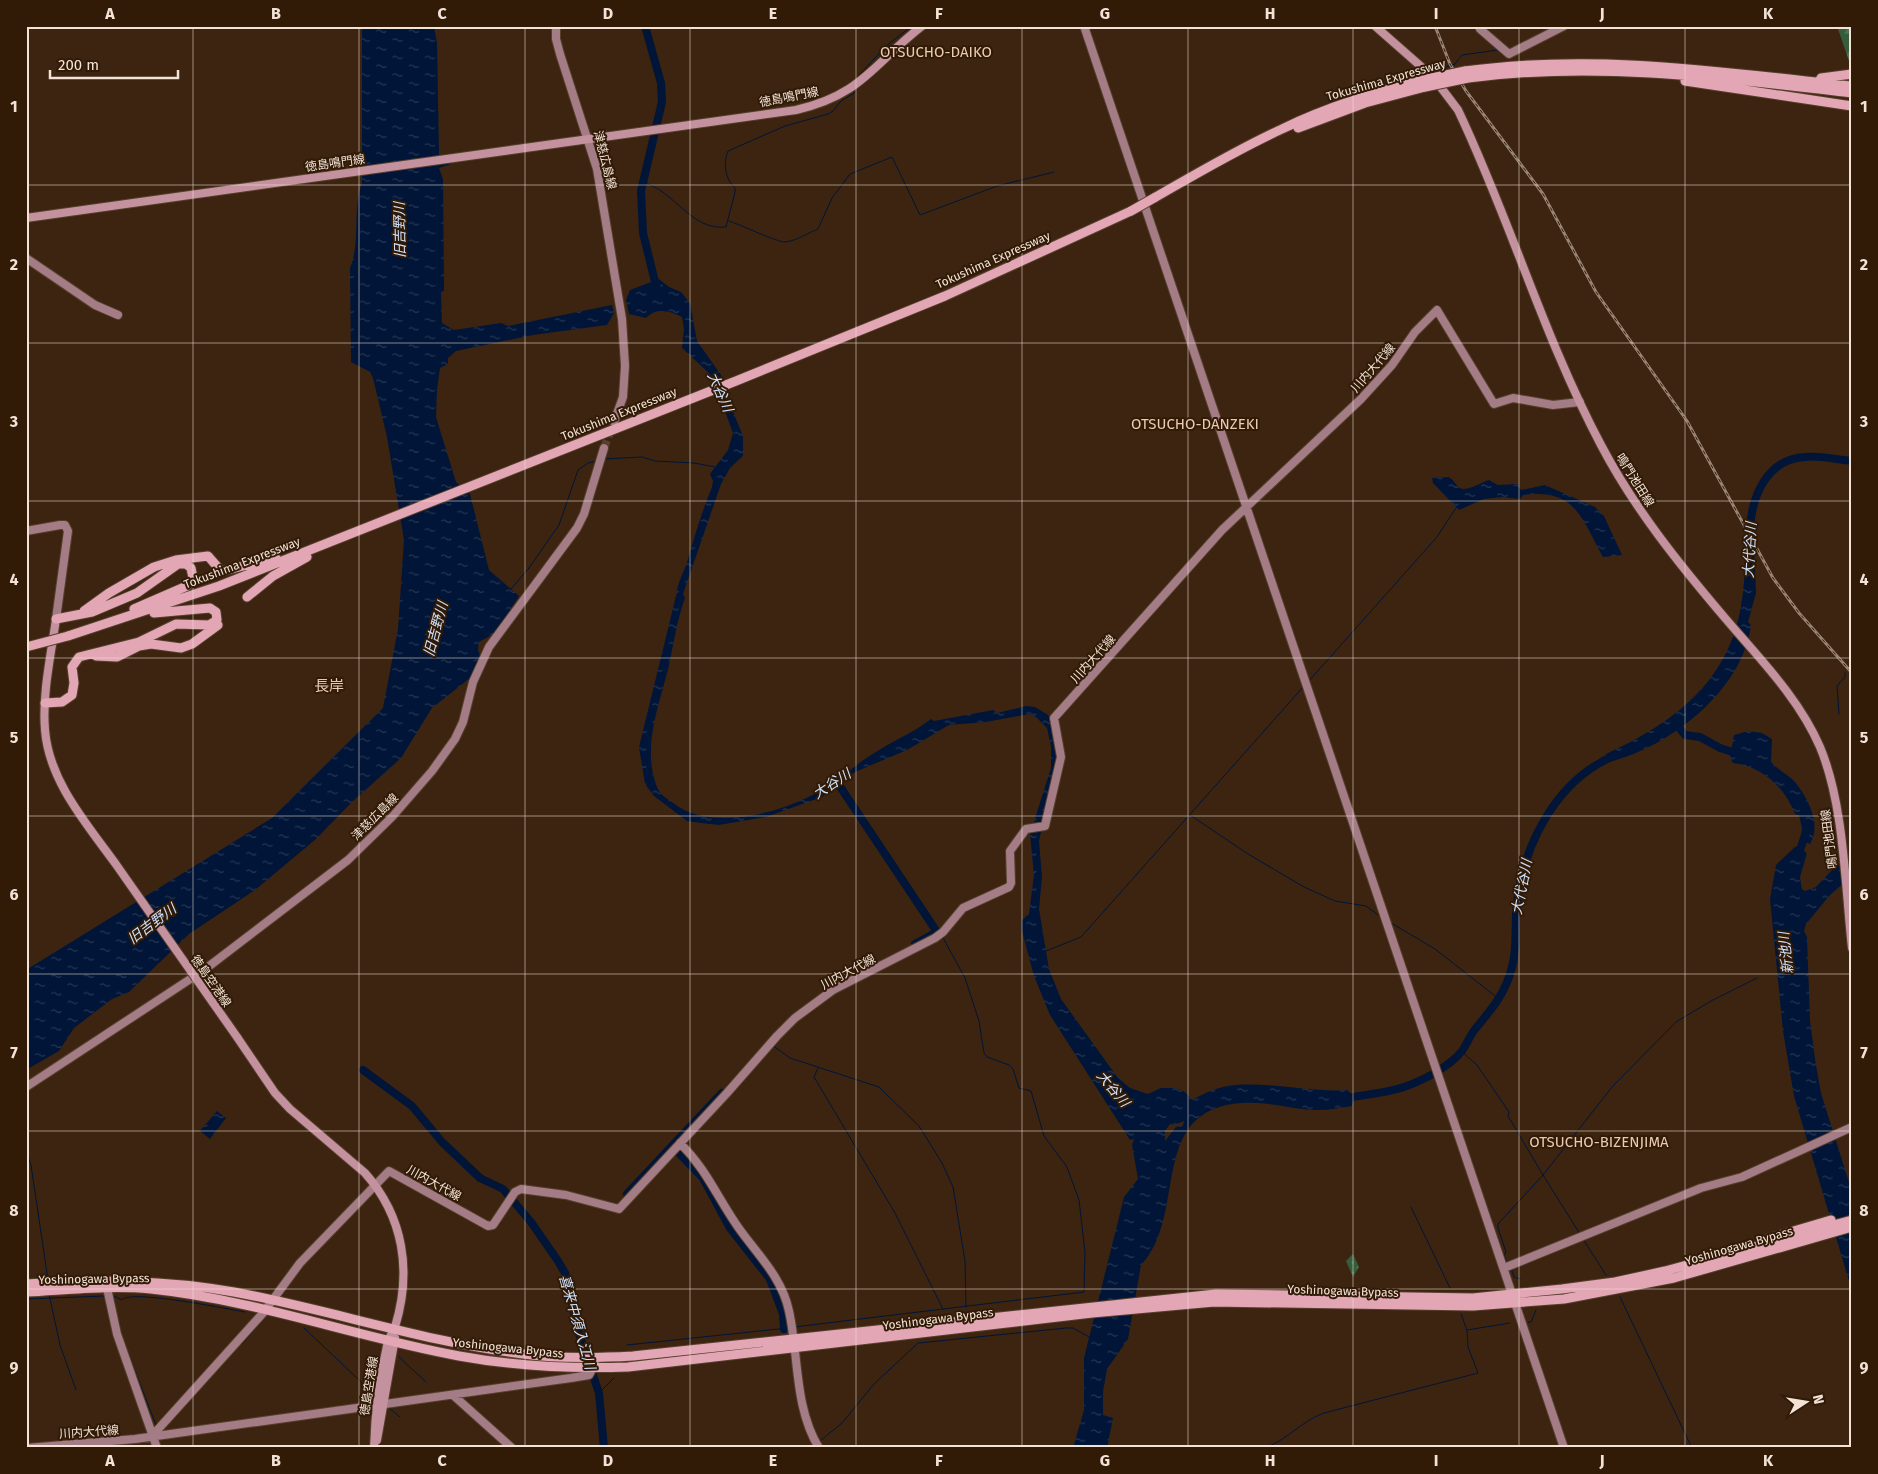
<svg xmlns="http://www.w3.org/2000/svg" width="1878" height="1474" font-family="'Fira Sans','Noto Sans JP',sans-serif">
  <defs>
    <pattern id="grass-dots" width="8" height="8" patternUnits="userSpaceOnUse" patternTransform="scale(1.25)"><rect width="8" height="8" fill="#355c3b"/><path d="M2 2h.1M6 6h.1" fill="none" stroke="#537357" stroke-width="1.8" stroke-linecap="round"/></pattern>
    <pattern id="forest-firs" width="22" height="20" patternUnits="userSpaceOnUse" patternTransform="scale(1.25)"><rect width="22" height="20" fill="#355c3b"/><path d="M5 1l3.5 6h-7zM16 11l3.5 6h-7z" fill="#537357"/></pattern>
    <pattern id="water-ripples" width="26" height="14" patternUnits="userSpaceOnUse" patternTransform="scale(1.25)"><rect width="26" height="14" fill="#001537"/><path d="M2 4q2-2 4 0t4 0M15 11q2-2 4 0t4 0" fill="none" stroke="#263753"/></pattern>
  </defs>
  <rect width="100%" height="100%" fill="#3c2410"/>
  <path fill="url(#grass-dots)" d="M1353,1254L1359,1267L1353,1277L1346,1261Z"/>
  <path fill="url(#forest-firs)" d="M1837,26H1852V63L1850,64Z"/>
  <path fill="url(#water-ripples)" fill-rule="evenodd" d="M362,26H434L437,43L439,155H449L451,164L439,168L443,179L444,291L441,292L442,323L454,330L501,323L508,326L612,305L614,313L607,325L533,335L456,351L448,358V364L440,368L437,389L436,417L456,482L470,494L489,570L519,596L495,633L479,642L478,650L480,656L470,678L432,708L401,758L352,802L316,839L255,890L189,934L129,992L112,999L74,1028L59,1051L26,1070V970L272,818L383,708L398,629L404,540L387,437L373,378L370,372L351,362L350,268C361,241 352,210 362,183Z
    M659,279L669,287L681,292L690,303L697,341L721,375L724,390L743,436V456L730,468L721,484L683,594L685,598C677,620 674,642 669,665C660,704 641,746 657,787C660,795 669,800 676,805C714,832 786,812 823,789C842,778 857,763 876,752C894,740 913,733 931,719L934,721L993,710L997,713L1026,706L1035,707L1048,715L1051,721L1058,755L1039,841L1042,877L1039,909L1049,969L1061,999L1118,1078L1130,1088L1148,1094L1161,1088H1175L1185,1092L1192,1100C1203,1094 1215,1088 1228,1086C1263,1080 1308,1093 1347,1090L1354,1096L1352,1106C1341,1108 1329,1110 1318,1110C1293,1110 1268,1101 1242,1103C1146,1109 1189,1215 1141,1265L1128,1339L1107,1369L1103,1392V1415L1113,1418L1107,1448H1073L1084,1410V1358L1124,1197L1138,1179L1132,1145L1134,1139L1130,1140L1050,1015L1034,976L1022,931V920L1029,914L1034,875L1030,834L1051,768V747L1047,728L1036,717L1029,714L986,722L949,725L907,750L855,772L822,797L766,817L719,825L701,823L687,821L654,796L645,784L639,747L677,592C678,580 685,571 688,559C695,535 702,511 712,487L713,481L710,474L728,450L733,433L712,376L682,348L684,329L682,317C670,311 657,307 646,318L629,314L626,300L630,290ZM1184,1121L1183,1125L1176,1127L1165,1141V1131L1170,1124L1174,1125Z
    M1448,477C1454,479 1455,485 1460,488C1467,492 1482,482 1489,480L1498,485L1517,484L1521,490L1545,485L1595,507L1604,516L1622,555L1603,557C1581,518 1576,488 1523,495L1520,499L1503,497L1484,499L1459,510L1433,483L1432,478Z
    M1747,522L1753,523L1756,593L1748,622L1751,625C1743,690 1670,747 1609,762L1606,754C1673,723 1728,683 1741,606C1746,578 1745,550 1747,522Z
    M1748,731L1762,733L1772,739L1771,762C1778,770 1789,775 1795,782C1808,798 1822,825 1810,844L1801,840L1802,828L1799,815L1795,814C1786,790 1768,772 1743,765C1738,763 1736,765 1732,762L1730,756L1734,735Z
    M1796,846L1807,853L1800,877L1802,889L1805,891L1816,887L1835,867L1852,855V876L1830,895L1806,924L1804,931L1807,937L1810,1020L1815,1059L1821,1093L1852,1192V1291L1794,1096L1783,1031L1770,899L1776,865Z
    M217,1111L226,1118L210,1139L200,1131Z"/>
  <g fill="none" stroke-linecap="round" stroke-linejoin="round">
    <path stroke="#001537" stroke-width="1" d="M1437,70L1455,64L1462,55L1498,50
      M851,84L886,46L912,26
      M644,183C674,190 691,231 726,227L735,192V188C725,180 723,162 728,151L785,126L828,114L833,111L841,101L854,93V91
      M729,221C739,224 779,243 785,242C796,241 808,233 818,229L832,198L850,174L892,157L920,215L997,186L1054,172
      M603,459L642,457L655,461L694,463L715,467
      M510,590L529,568L559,525L578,470L588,463L597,461
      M1308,682L1437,537L1456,508
      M1839,714L1837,686L1845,677V673
      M1190,815L1248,854L1304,887L1335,901L1366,906L1381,917
      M1391,923L1435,949L1499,999
      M1046,951L1081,937L1304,686
      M772,1045L790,1058L879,1087L919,1126L942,1163L953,1187L965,1261L966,1307
      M1461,1051L1477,1065L1509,1112L1508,1116L1543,1175L1498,1224V1228L1506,1252L1504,1255L1507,1263
      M818,1068L814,1077L895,1213L943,1309
      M26,1151L31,1165L48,1280
      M1411,1207L1450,1288
      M1580,1234L1543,1175L1612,1087L1676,1022L1711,1001L1757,978
      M1583,1239L1606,1275
      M1511,1268L1514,1277L1520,1279
      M294,1277L300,1270
      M49,1294L60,1345L76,1390
      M112,1296L123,1340L156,1425
      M114,1296L122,1300C129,1289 228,1309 245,1312
      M1620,1297L1692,1448
      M26,1299L105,1296
      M1528,1322H1531L1536,1310
      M794,1327L1084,1292L1085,1252L1079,1200L1067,1167L1044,1136L1031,1091L1019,1088L1013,1069L1009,1065L987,1057L984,1053L979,1021L965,978L942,936
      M304,1328L374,1394
      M1467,1330L1510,1323
      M242,1344L260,1323
      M627,1345L788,1328
      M399,1357L426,1382
      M599,1393L614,1378
      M388,1407L400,1417
      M820,1441L842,1423L874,1384L918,1343L1066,1328H1073L1091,1338
      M809,1448L815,1445
      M1264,1448C1287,1441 1301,1421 1324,1413L1478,1373L1468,1347L1467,1330L1461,1314"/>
    <path stroke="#001537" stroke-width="8" d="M645,26L661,83L662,102L641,191L643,233L657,290
      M1750,531C1751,498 1766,459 1805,457C1820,455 1837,460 1852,461
      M1676,724L1685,735L1700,737L1720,748L1739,754
      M837,782L937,932L915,944
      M1798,856L1806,832
      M363,1070L412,1106L442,1142L480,1178L503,1189L531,1222L558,1261L565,1273L579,1334L599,1393L604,1448
      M722,1093L672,1146L703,1178L730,1228L770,1279L783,1314L784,1329
      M1345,1098C1364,1095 1386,1093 1404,1087C1424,1080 1449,1067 1462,1051C1467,1044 1470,1035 1476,1028C1492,1009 1506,992 1512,967C1518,947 1514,924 1517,903C1524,843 1557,779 1616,755
      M627,1194L672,1146"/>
    <path stroke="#57412e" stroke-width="8" stroke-dasharray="8 4" stroke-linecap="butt" d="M604,448L612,427"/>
    <defs>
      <path id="secondary" d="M556,26V39L560,54L597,169L622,319L625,366L623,397L614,422
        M1084,26L1564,1448
        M1480,29L1509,54L1564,26
        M26,258L95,305L118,315
        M26,531L60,525H65L68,531L56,619
        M26,1087L204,970L348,860L392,817L432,771L455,739L463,722L473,682L489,647L577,528L584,514L604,448
        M680,1143C707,1170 717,1197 738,1227C757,1254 782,1277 789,1311C799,1356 794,1407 819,1448
        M1504,1268L1701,1188L1742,1177L1852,1127
        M107,1288L117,1334L157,1448
        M453,1395L512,1448
        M152,1436L263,1313L300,1263L389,1171L488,1226L493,1225L515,1192L521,1189L566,1195L619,1209L727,1093L777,1036L795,1018L833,990L935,938L943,932L963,908L1009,887L1011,883L1010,851L1026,829L1045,826L1061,757L1054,718L1222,530L1361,399L1392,365L1415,332L1437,310L1494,404L1513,398L1553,405L1580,402
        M27,1448L135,1439L571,1378L589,1375L595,1364"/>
      <path id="primary" d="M1375,26L1433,77L1458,110C1510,219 1544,338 1601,445C1634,508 1679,564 1725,618C1759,658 1799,698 1820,747C1844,804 1845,885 1852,948
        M26,218L796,110C862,95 873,64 922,26
        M56,619C51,655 42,694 45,730C49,781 86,823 115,863
        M237,1037L275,1093L290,1109L365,1173C404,1217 412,1272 395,1327C393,1332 390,1336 388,1341C380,1376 375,1412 374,1448
        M377,1440L395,1338"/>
      <path id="highway" d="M1465,71C1594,53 1723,72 1852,86
        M1468,78C1596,61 1725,78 1852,93
        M1821,78L1852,74
        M1685,81L1852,106
        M1298,128L1365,103L1425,87
        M1154,198C1196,174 1238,149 1282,129C1327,107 1374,93 1422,80
        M247,597L273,576L307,557
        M84,611L109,593L154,567L176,560L208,556L221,571L227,570L276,558
        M56,619L92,612L137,593L178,564H186L191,568L193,578L187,586L134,609
        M68,636L219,586L736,381L945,296L1131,211
        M96,656L117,657L139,646L151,644L181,648L192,644L218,625
        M45,703L62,702L72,695L74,683L72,667L79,657L139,642L176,624L209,625L217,620L216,612L210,608L154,613
        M1767,1239L1831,1220
        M26,1284C99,1280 162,1279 234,1292C331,1310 425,1342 523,1354C560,1359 597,1358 633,1356L1216,1294L1473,1298L1562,1289L1615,1282L1665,1271L1852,1220
        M26,1292C67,1290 110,1285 151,1289C256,1300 355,1337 459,1356C514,1366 572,1369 628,1367L1092,1313L1214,1302L1473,1306L1564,1299L1674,1278L1852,1227"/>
    </defs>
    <use href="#secondary" stroke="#563f2c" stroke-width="10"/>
    <use href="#primary" stroke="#563f2c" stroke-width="10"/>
    <use href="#highway" stroke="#563f2c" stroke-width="11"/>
    <use href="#secondary" stroke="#a37c85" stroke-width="8"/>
    <use href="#primary" stroke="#c4929e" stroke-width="8"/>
    <use href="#highway" stroke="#e3a6b5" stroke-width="9"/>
    <defs>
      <path id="rail" d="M1435,26L1450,64L1466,91L1543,194L1596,292L1687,421L1773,578L1799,613L1852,673"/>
    </defs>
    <use href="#rail" stroke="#998575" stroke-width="3"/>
    <use href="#rail" stroke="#311a06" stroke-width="1" stroke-dasharray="4" stroke-linecap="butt"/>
    <defs>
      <path id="primary-bridge" d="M115,863L237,1037"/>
      <path id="highway-bridge" d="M1422,80L1465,71
        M1425,87L1468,78
        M1131,211L1154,198
        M26,647L68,636"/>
    </defs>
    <use href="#primary-bridge" stroke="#563f2c" stroke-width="10" stroke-linecap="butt"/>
    <use href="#highway-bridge" stroke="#563f2c" stroke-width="11" stroke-linecap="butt"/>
    <use href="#primary-bridge" stroke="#c4929e" stroke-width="8"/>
    <use href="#highway-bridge" stroke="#e3a6b5" stroke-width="9"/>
  </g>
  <path fill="none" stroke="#f3e3d7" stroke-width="1" stroke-opacity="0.55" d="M193,26V1448M359,26V1448M525,26V1448M690,26V1448M856,26V1448M1022,26V1448M1188,26V1448M1353,26V1448M1519,26V1448M1685,26V1448M26,185H1852M26,343H1852M26,501H1852M26,658H1852M26,816H1852M26,974H1852M26,1131H1852M26,1289H1852"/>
  <g text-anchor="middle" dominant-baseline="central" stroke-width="4" stroke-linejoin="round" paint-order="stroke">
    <g font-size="12" fill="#f3e3d7" stroke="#311a06">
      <text transform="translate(1386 80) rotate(-16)">Tokushima Expressway</text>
      <text transform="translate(789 97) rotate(-11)">徳島鳴門線</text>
      <text transform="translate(605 160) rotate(76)">津慈広島線</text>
      <text transform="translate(335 163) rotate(-8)">徳島鳴門線</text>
      <text transform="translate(993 260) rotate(-24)">Tokushima Expressway</text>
      <text transform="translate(1373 368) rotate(-49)">川内大代線</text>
      <text transform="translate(619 414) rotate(-22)">Tokushima Expressway</text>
      <text transform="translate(1635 480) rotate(58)">鳴門池田線</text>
      <text transform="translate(242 563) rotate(-21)">Tokushima Expressway</text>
      <text transform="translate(1093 659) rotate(-48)">川内大代線</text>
      <text transform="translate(375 817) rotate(-45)">津慈広島線</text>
      <text transform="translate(1829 839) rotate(-97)">鳴門池田線</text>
      <text transform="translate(848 972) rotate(-28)">川内大代線</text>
      <text transform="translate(211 981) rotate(55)">徳島空港線</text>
      <text transform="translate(434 1183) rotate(29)">川内大代線</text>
      <text transform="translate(1739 1246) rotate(-16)">Yoshinogawa Bypass</text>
      <text transform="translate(94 1279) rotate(-1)">Yoshinogawa Bypass</text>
      <text transform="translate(1343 1291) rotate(2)">Yoshinogawa Bypass</text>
      <text transform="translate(938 1319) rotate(-7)">Yoshinogawa Bypass</text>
      <text transform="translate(508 1348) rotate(6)">Yoshinogawa Bypass</text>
      <text transform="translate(369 1386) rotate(-81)">徳島空港線</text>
      <text transform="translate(89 1432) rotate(-4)">川内大代線</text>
    </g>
    <g font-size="14" font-style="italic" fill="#cfe2fc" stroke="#311a06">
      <text transform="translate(400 230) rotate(-91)">旧吉野川</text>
      <text transform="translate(720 392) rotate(66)">大谷川</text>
      <text transform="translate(1750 550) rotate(-87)">大代谷川</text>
      <text transform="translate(436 629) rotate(-75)">旧吉野川</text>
      <text transform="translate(832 784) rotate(-33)">大谷川</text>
      <text transform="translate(1522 887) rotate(-79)">大代谷川</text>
      <text transform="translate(152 924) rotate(-37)">旧吉野川</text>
      <text transform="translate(1786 953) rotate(-96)">新池川</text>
      <text transform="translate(1113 1089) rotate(50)">大谷川</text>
      <text transform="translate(577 1322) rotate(74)">喜来中須入江川</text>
    </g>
    <g font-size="15" fill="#eacab2" stroke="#311a06">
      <text x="936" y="52">OTSUCHO-DAIKO</text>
      <text x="1195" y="424">OTSUCHO-DANZEKI</text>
      <text x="329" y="686">長岸</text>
      <text x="1599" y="1142">OTSUCHO-BIZENJIMA</text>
    </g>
  </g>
  <rect width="1878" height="1474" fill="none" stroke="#311a06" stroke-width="55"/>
  <g transform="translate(1806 1402) rotate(78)" stroke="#311a06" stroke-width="4" paint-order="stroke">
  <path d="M0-4L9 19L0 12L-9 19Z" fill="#f3e3d7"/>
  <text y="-8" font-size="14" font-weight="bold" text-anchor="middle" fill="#f3e3d7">N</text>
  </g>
  <path d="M50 70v8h128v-8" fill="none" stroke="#f3e3d7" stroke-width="2.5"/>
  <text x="58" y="70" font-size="15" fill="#f3e3d7" stroke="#311a06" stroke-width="4" paint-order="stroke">200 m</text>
  <rect x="28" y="28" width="1822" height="1418" fill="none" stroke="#f3e3d7" stroke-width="2"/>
  <g font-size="16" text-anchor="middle" font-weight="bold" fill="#f3e3d7">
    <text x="110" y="19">A</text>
    <text x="276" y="19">B</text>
    <text x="442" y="19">C</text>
    <text x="608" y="19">D</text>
    <text x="773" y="19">E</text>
    <text x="939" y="19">F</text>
    <text x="1105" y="19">G</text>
    <text x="1270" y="19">H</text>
    <text x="1436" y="19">I</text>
    <text x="1602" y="19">J</text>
    <text x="1768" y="19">K</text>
    <text x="14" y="112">1</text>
    <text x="1864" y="112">1</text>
    <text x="14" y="270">2</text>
    <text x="1864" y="270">2</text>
    <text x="14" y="427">3</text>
    <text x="1864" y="427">3</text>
    <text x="14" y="585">4</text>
    <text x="1864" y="585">4</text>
    <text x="14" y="743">5</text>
    <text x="1864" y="743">5</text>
    <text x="14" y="900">6</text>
    <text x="1864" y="900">6</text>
    <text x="14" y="1058">7</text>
    <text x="1864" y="1058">7</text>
    <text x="14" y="1216">8</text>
    <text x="1864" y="1216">8</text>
    <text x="14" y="1373">9</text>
    <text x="1864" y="1373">9</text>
    <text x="110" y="1466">A</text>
    <text x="276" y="1466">B</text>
    <text x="442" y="1466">C</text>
    <text x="608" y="1466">D</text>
    <text x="773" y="1466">E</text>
    <text x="939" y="1466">F</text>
    <text x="1105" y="1466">G</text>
    <text x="1270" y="1466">H</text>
    <text x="1436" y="1466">I</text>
    <text x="1602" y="1466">J</text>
    <text x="1768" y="1466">K</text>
  </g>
</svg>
